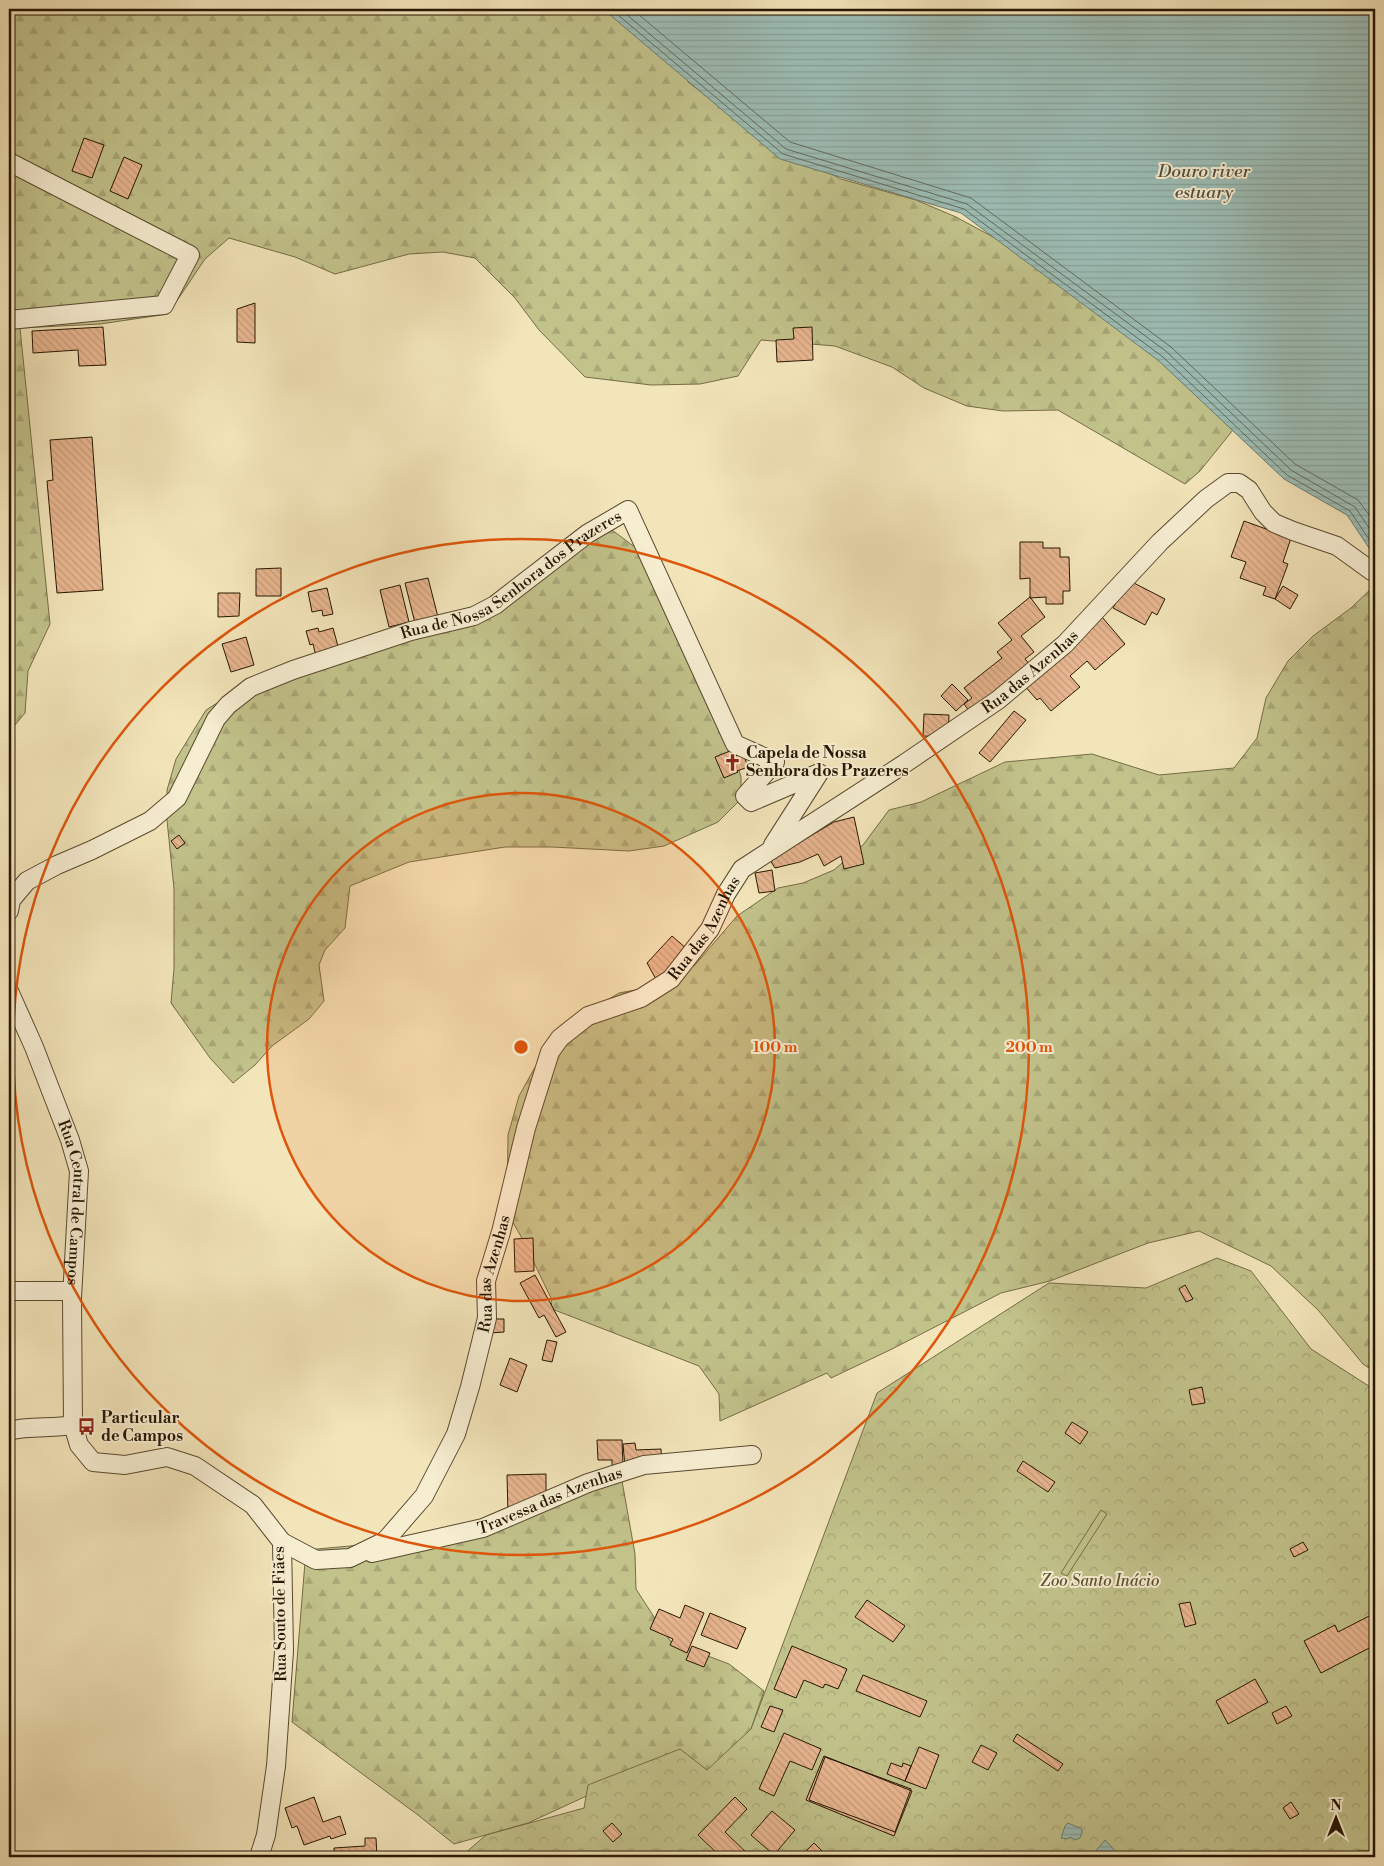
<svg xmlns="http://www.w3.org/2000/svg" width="1384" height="1866" font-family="'Libre Bodoni',serif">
  <defs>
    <pattern id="forest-firs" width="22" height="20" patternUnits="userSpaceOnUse" patternTransform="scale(1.25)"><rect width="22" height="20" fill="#c2c28b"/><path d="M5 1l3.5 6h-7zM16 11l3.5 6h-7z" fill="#a7a676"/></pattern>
    <pattern id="park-crowns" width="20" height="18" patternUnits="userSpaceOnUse" patternTransform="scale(1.25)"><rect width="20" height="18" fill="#c2c28b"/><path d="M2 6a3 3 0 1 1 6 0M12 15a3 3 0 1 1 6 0" fill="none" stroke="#a7a676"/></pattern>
    <pattern id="water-rules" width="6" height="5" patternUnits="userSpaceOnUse" patternTransform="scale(1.25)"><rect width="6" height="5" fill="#9dbeb6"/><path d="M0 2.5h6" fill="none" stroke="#87a39b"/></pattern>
    <pattern id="building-back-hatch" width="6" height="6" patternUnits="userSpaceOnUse" patternTransform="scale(1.25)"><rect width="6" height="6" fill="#e8b690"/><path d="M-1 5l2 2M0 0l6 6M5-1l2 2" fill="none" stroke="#c79c7a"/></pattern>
  </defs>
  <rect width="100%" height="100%" fill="#f3e5ba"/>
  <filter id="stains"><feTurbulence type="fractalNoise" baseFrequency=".004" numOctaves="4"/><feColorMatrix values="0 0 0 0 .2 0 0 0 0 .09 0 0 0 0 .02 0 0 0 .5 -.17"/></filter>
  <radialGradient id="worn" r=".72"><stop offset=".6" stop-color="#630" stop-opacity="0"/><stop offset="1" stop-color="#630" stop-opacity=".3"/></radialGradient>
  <path fill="url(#forest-firs)" stroke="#746c46" d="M9,9H647L687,51L688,82L757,135L803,160L841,179L916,200L956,217L1006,244L1167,362L1233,430L1200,471L1185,484L1058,410L1003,411L967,406L924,388L892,367L835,346L761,340L738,376L700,384L651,385L585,377L539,330L515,298L475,258L443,252L409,254L335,274L295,257L229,238L205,259L168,314L100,324L20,328L50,624L28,671L25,713L15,725H9Z
    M608,527L660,566L661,594L682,649L726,727L741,777V799L718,822L664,846L629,851L552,847H505L409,862L350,886L345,928L325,950L319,965L324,1001L309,1019L272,1046L255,1065L233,1083L210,1058L171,1003L174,968V889L167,820V790L176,759L206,710L230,695L502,608Z
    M1375,585V1372L1363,1364L1318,1310L1271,1266L1199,1231L1148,1243L1050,1281L1001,1293L892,1349L831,1378L827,1373L720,1421L719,1394L699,1366L552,1309L551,1298L523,1240L507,1212L508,1135L519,1096L534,1069L556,1038L587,1012L619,993L662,985L695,965L737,916L778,888L803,883L834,870L863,845L889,810L921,802L1005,762L1092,754L1159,775L1234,768L1257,738L1266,698L1288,661L1313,636L1351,608Z
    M598,1475L622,1481L635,1554L636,1589L654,1617L671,1642L729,1664L764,1691L726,1802L645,1769L528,1823L454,1844L418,1815L292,1722L306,1550L481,1534Z"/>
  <path fill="url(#park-crowns)" stroke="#746c46" d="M1217,1258L1251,1271L1311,1349L1375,1390V1851L1358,1850L1362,1857H465L463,1855L486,1835L584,1808L588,1785L680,1749L707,1770L751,1729L877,1393L1049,1283L1146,1288Z"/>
  <path fill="#c2c28b" stroke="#746c46" d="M1101,1510L1107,1514L1067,1576L1061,1573Z"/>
  <path fill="url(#water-rules)" stroke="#6d7b6e" d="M603,9H1375V557L1347,515L1284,479L1159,361L961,213L780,159Z
    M1068,1823L1082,1829V1833L1080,1838L1075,1840L1071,1837L1067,1839L1061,1838L1065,1826Z
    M1105,1840L1121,1857H1091Z"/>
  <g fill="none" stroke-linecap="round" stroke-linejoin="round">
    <path stroke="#626a5c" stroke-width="1" d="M611,9L783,154L964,209L1163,357L1287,475L1350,511L1375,548
      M620,9L786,149L967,204L1167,352L1291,470L1355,507L1375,537
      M632,9L790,142L971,198L1171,347L1295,464L1358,500L1375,523"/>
  </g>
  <path fill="url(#building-back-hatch)" stroke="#261601" d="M84,138L104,145L92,178L72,171Z
    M124,157L142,165L128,199L110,191Z
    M255,303V343L237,342V309Z
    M103,327L106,365L79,366L78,350L33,353L32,331Z
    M812,327L813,360L777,362L776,340L794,339L793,328Z
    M92,437L103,590L57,593L47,481L53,480L50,440Z
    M1244,521L1291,538L1283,562L1288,564L1275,599L1263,595L1266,587L1240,578L1246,562L1231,557Z
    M1020,542H1043V548H1060V557H1069L1070,591H1063V604H1046V597L1030,598V578L1020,579Z
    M281,568V596H256V569Z
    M428,578L438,617L415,623L405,583Z
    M1128,580L1165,599L1157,615L1152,612L1145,625L1113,608Z
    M400,585L409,622L389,627L380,590Z
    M1283,586L1298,595L1290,609L1275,599Z
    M327,588L333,614L323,616L322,610L312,612L308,592Z
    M218,593H240L239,616L218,617Z
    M1030,597L1045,617L1021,636L1034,652L1025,659L1032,667L972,715L964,704L972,698L964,688L1002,658L997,652L1012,640L998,623Z
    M1102,617L1125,644L1095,670L1087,661L1070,676L1080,687L1051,711L1040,698L1037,700L1023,684Z
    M318,628L319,632L333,628L339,650L316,656L313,644L310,645L306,631Z
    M246,637L254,665L231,672L222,644Z
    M952,684L968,700L956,711L941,696Z
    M1014,711L1026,720L990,762L979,753Z
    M924,714L949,715L948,737L923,736Z
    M730,751L733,757L743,753L748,767L737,771L738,772L724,778L715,757Z
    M854,817L864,864L844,869L841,856L824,866L818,854L800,862L775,868L770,860L834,822Z
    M179,835L185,843L177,849L171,841Z
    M772,870L775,891L759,893L755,873Z
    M672,936L687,949L657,981L647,963Z
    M533,1238L534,1271L515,1272L514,1239Z
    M535,1275L566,1332L556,1337L544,1315L539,1318L520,1283Z
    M1185,1285L1193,1299L1186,1302L1179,1289Z
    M489,1319H504V1332L490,1333Z
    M547,1340L557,1342L552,1362L542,1360Z
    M510,1358L527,1365L517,1392L500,1385Z
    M1202,1387L1205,1403L1192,1405L1189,1390Z
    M1072,1422L1088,1432L1080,1444L1065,1433Z
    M597,1440H622L623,1466H612V1460H598Z
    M635,1443L636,1450L661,1449L662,1465L625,1467L623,1444Z
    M1023,1461L1055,1482L1048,1492L1017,1471Z
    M546,1474V1501H523V1512L508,1513L507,1475Z
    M1303,1542L1308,1550L1294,1557L1290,1549Z
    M867,1600L905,1626L893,1642L855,1617Z
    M1190,1602L1196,1624L1185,1627L1179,1604Z
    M685,1605L704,1613L687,1653L670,1645L673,1639L650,1629L659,1609L680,1618Z
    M710,1613L746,1628L737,1649L701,1635Z
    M1375,1613V1645L1321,1673L1304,1641L1335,1625L1338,1632Z
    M692,1646L710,1653L704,1667L686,1660Z
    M792,1646L847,1669L838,1689L825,1684L823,1688L804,1680L796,1698L774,1689Z
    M863,1675L927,1701L920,1717L856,1691Z
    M1255,1679L1268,1702L1228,1724L1216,1701Z
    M770,1706L783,1710L774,1732L761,1727Z
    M1286,1706L1292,1716L1277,1724L1272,1713Z
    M784,1733L821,1749L812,1770L790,1761L774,1796L759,1789Z
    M1017,1734L1063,1764L1058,1771L1013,1741Z
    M981,1745L997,1753L988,1770L972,1762Z
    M919,1747L939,1755L926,1789L905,1781Z
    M824,1756L912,1791L894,1836L806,1800Z
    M825,1757L911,1789L895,1832L809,1800Z
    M891,1763L902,1767L903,1763L911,1766L905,1781L887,1774Z
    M314,1797L323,1822L340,1816L346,1834L331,1839L330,1836L304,1845L297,1826L292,1828L285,1808Z
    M735,1797L747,1809L725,1832L751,1857H721L698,1835Z
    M1291,1802L1299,1814L1290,1819L1283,1808Z
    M772,1811L795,1830L774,1855L751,1835Z
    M612,1823L622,1834L613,1842L603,1831Z
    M365,1838H376L377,1857H334V1848L365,1846Z
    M814,1843L826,1855L824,1857H800Z"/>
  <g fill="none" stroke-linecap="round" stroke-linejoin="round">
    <defs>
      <g id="minor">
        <path d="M9,162L190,255L164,305L9,320"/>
        <path id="s1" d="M9,911L11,900L27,881L57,865L92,850L150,821L177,798L216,719L228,705L251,687L293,670L411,631L474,616L495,605L587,534L628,510L735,744L775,762L745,796L751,802L819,773L773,845"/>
        <path id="s2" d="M9,991L34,1047L70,1140L79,1171L72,1298L73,1425L79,1445L93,1462L125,1465L167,1457L195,1466L253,1505L282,1542L284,1651L276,1766L266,1835L259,1857"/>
        <path d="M9,1291H72"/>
        <path d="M9,1431C29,1425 52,1429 73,1425"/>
        <path id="s3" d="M282,1542L316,1560L350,1558L385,1541L424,1496L456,1434L470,1387L487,1318L486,1281L501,1232L526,1128L550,1052L560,1038L588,1016L641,998L671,979L710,929L726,894L742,869L904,764L998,700L1065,644L1160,542L1206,499L1228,483H1239L1249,490L1263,512L1274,523L1293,531L1337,546L1373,572"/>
        <path id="s4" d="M372,1553L483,1528L588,1483L644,1465L752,1455"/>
      </g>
    </defs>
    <use href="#minor" stroke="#594a2f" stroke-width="20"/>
    <use href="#minor" stroke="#f7eed2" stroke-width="18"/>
  </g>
  <circle cx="521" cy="1047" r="254" fill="#de560b" fill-opacity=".12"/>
  <g fill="none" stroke="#de560b" stroke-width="2.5">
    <circle cx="521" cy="1047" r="254"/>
    <circle cx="521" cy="1047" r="508"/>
  </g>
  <defs>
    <symbol id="church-bare" viewBox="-9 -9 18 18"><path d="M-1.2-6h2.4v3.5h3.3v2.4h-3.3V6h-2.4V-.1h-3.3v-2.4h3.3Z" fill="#8f2418" stroke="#f7eed2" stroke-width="2.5" paint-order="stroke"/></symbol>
    <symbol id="bus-bare" viewBox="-9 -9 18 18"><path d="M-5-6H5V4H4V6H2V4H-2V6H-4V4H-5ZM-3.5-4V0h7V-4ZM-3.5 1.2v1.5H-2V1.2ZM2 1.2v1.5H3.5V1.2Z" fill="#8f2418" stroke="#f7eed2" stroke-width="2.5" paint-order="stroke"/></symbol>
  </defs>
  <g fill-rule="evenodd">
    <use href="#church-bare" x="720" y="750" width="25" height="25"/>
    <use href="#bus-bare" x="74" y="1414" width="25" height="25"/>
  </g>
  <g text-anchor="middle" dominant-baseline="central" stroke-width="4" stroke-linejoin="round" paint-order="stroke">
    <g font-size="16" fill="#261601" stroke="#f7eed2">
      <text stroke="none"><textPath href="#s1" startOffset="630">Rua de Nossa Senhora dos Prazeres</textPath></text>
      <text stroke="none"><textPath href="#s3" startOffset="1261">Rua das Azenhas</textPath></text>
      <text stroke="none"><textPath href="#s3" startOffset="841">Rua das Azenhas</textPath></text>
      <text stroke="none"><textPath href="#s2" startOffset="224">Rua Central de Campos</textPath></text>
      <text stroke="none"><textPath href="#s3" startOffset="406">Rua das Azenhas</textPath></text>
      <text stroke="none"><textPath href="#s4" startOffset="186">Travessa das Azenhas</textPath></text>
      <text transform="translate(280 1614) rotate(-91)">Rua Souto de Fiães</text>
    </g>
    <g font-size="16" font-weight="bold" fill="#261601" stroke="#f7eed2" text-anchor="start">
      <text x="746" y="753">Capela de Nossa<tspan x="746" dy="18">Senhora dos Prazeres</tspan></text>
      <text x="101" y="1418">Particular<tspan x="101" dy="18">de Campos</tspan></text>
    </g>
    <g font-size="16" font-style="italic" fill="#5d5231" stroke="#f7eed2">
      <text x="1100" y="1581">Zoo Santo Inácio</text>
    </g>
    <g font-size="18" font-style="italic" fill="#505140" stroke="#f7eed2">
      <text x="1204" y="171">Douro river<tspan x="1204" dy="21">estuary</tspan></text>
    </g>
  </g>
  <circle cx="521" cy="1047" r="8" fill="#de560b" stroke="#f7eed2" stroke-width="2.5"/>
  <g font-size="15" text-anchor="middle" font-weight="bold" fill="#de560b" stroke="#f7eed2" stroke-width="4" stroke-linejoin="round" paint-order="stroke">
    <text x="775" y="1052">100 m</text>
    <text x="1029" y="1052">200 m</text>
  </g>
  <rect width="1384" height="1866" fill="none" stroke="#f3e5ba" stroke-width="30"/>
  <rect x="10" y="10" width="1364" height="1846" fill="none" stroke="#261601" stroke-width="2.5"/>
  <rect x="15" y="15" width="1354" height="1836" fill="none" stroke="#261601"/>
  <g transform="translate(1336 1818)" stroke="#f7eed2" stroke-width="4" paint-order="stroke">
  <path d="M0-4L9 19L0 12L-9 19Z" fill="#261601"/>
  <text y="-8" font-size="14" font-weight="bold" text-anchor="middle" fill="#261601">N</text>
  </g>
  <rect width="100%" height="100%" filter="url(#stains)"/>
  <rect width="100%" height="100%" fill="url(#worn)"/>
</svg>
